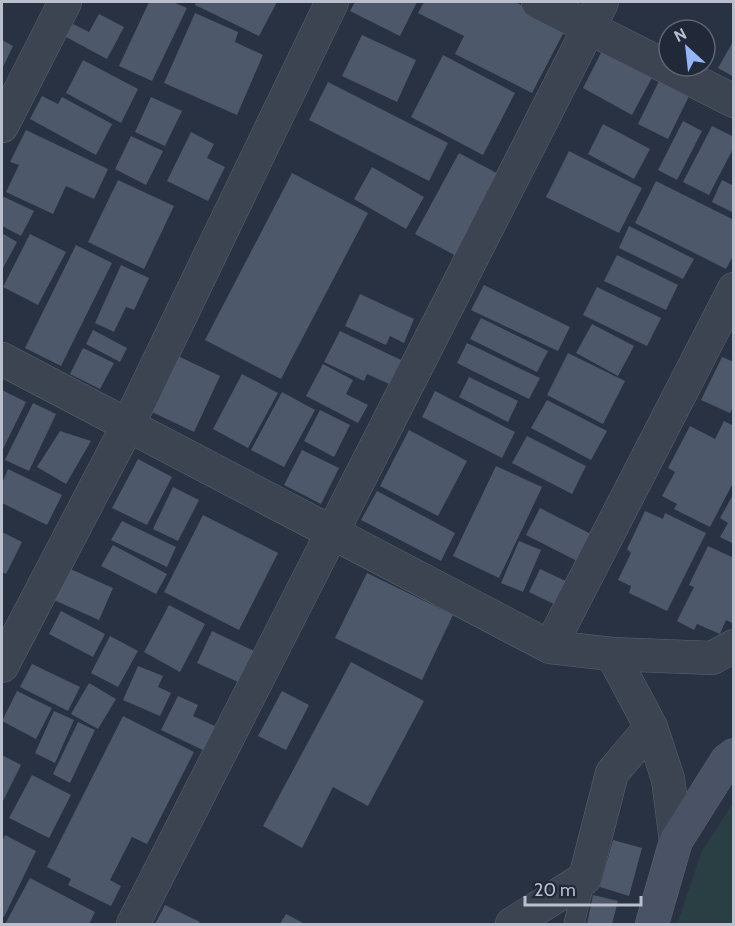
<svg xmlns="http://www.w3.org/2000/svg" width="735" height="926" font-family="Cabin,sans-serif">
  <rect width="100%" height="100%" fill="#283242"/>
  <path fill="#2a3f43" d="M733,803V924H677L702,851Z"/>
  <path fill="#4e586b" d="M149,2H173L187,8L152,81L119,66Z
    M196,2H277L259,36L195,5Z
    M355,2H417L400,36L350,11Z
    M424,2H515L566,28L532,93L455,54L464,36L418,13Z
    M195,13L238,32L235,42L263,55L237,115L164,83Z
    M99,14L124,27L107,59L66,37L73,24L89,32Z
    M362,35L416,60L397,102L342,76Z
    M2,40L13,46L2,69Z
    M734,40V77L718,68Z
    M605,45L655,72L632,115L583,88Z
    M443,55L515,93L483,155L411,117Z
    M83,60L138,89L121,123L66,93Z
    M659,81L689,96L668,139L638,124Z
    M328,82L448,143L429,181L309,120Z
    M42,96L58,104L62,97L112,124L96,155L30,119Z
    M151,97L182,111L165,146L135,132Z
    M683,121L702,131L677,180L658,170Z
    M603,124L650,149L634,179L588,154Z
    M712,126L734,137V147L709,195L683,182Z
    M26,130L108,169L94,199L66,186L53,214L6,192L19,165L10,162Z
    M191,132L214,144L207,158L225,167L208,201L167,181Z
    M131,136L163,151L146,185L115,169Z
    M569,151L642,188L619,233L546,197Z
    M459,153L504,177L460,258L415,234Z
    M372,167L424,197L406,229L354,199Z
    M292,173L368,213L281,379L205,340Z
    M118,180L174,206L144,269L88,242Z
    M722,180L734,186V213L712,202Z
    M656,181L734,220V254L726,269L635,223Z
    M2,196L34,211L21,236L2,226Z
    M629,226L694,259L683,279L619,248Z
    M2,233L17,242L2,270Z
    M30,234L66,252L38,305L3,287Z
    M76,245L112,263L61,366L25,348Z
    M617,255L678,285L666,310L604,281Z
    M121,265L149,278L134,310L126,307L114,332L95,323Z
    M484,285L570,327L558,351L471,310Z
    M597,287L661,318L647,346L583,315Z
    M360,294L414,319L404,343L390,336L386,345L345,326Z
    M481,318L548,351L537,372L470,339Z
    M592,324L634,346L618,376L576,353Z
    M93,330L127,348L120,362L86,344Z
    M340,331L401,360L389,384L367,374L364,381L324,362Z
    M467,343L540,378L529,399L457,363Z
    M83,348L114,363L100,389L70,374Z
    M568,353L625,381L603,424L547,395Z
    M178,356L220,376L194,432L152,412Z
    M722,357L734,362V405L730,413L701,400Z
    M323,364L353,380L346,394L368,405L358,423L306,396Z
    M242,374L278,393L248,448L213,429Z
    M469,377L518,401L508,422L459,397Z
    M2,390L26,402L2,451Z
    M435,391L515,432L502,458L422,417Z
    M282,392L315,410L284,467L251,450Z
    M547,400L607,431L591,460L531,428Z
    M33,403L56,414L29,471L5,460Z
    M320,410L350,425L334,457L304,441Z
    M724,421L734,426V481L710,527L674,509L677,504L662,496L675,472L668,468L690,426L715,439Z
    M409,430L467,461L438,516L380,486Z
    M60,431L91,441L66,484L37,467Z
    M527,436L586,466L572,494L512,463Z
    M302,450L339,468L321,504L284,485Z
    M138,459L172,477L147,525L112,508Z
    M496,466L542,487L499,578L453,556Z
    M8,469L62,495L47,525L2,503V483Z
    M173,487L199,500L178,541L153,529Z
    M377,491L455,533L441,561L361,520Z
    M734,493V544L720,537L728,523L720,518Z
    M540,508L591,534L577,561L526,535Z
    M645,511L663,519L665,513L706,533L667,611L629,593L631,586L618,580L631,553L627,549Z
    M203,515L278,553L239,630L164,592Z
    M122,521L176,547L167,567L111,540Z
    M2,532L22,542L6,574L2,572Z
    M519,541L541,550L523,592L501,583Z
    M113,545L167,574L156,594L101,566Z
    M708,546L734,558V624L726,620L720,634L697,624L694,630L677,621L694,587L689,585Z
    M68,568L113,588L99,620L54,600Z
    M540,569L568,582L556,605L529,592Z
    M367,573L453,615L422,680L335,638Z
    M169,605L205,624L180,672L144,652Z
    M61,611L105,634L93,657L49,634Z
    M212,631L254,651L238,682L197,663Z
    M110,636L138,651L118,687L91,673Z
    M351,662L424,701L368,806L333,787L302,848L263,826Z
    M32,664L80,687L68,711L20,687Z
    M138,666L163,676L158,687L171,693L160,716L123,700Z
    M89,683L116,699L98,729L71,714Z
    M17,691L52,708L36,739L2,721Z
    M282,691L309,705L286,750L258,736Z
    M178,696L198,705L193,716L217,727L205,751L161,730Z
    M54,711L74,720L55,763L35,753Z
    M123,716L194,752L147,844L132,837L110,880L121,886L111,906L68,885L71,879L47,867Z
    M78,722L95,730L70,783L53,774Z
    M2,755L21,765L2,803Z
    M32,775L71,795L49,838L9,818Z
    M5,835L36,851L4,917L2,916V842Z
    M613,840L642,848L629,896L600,887Z
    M30,878L95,912L89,924H5Z
    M593,895L618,901L612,924H587Z
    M165,905L200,922L198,924H155Z
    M286,914L305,924H280Z"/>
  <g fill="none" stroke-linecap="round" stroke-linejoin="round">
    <defs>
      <path id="lane" d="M574,924L585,878"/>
      <path id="street" d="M538,2L734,101
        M2,126L65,2
        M2,359L550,647L612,654L712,658L734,646
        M550,647L734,289
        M612,654L651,727L668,779L676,841
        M2,666L128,425L332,2
        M133,924L602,2
        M512,924L585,878L612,773L651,727"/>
      <path id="secondary" d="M652,924L676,841L727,760L734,755"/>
    </defs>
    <use href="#lane" stroke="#5a626f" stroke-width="21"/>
    <use href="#street" stroke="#5a626f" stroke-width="34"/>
    <use href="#secondary" stroke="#5a626f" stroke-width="34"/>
    <use href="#lane" stroke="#3c4452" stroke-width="20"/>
    <use href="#street" stroke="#3c4452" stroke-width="33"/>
    <use href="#secondary" stroke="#4a5365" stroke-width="33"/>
  </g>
  <rect width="735" height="926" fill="none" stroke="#b9bfcc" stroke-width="6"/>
  <g transform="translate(687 48) rotate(333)"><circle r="28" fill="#212938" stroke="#5e6573" stroke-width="1.5"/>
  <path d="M0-4.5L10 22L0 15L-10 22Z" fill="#95b5f6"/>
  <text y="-9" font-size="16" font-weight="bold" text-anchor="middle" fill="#b9bfcc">N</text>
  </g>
  <path d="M525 896v9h116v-9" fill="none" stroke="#b9bfcc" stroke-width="3"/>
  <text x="534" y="896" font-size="18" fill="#b9bfcc" stroke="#212938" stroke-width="4.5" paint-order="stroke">20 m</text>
</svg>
